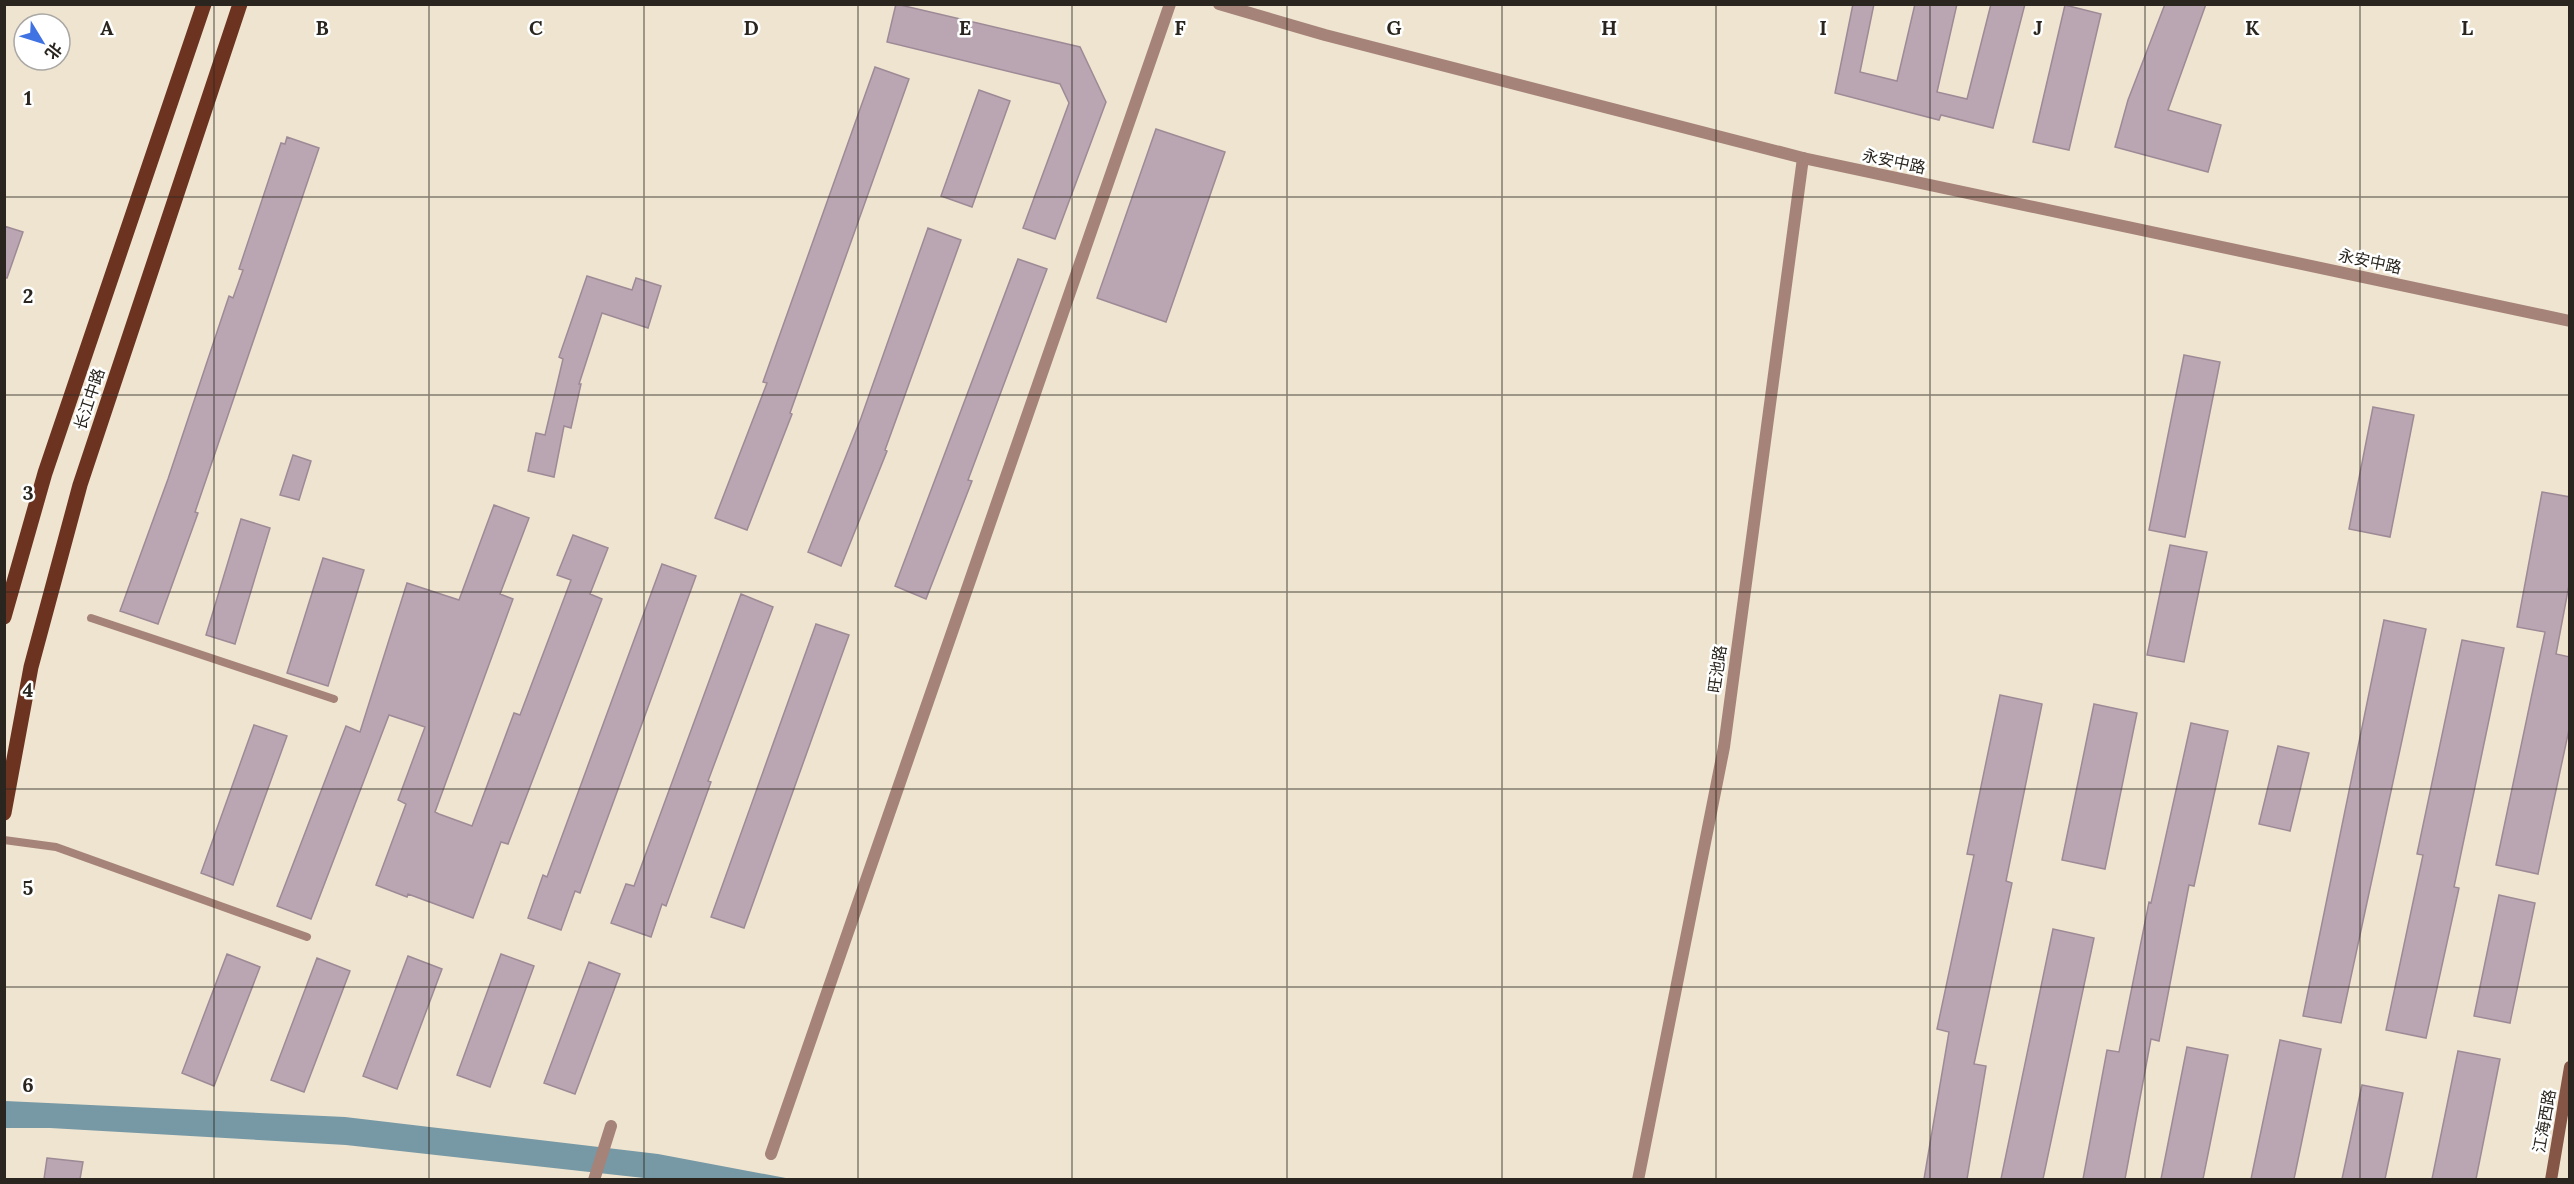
<svg xmlns="http://www.w3.org/2000/svg" width="2574" height="1184" font-family="Lora,'Noto Sans SC',serif">
  <rect width="100%" height="100%" fill="#eee4d0"/>
  <path fill="#7798a5" d="M5,1101L345,1117L658,1154L791,1179H653L346,1145L50,1128H5Z"/>
  <path fill="#baa6b2" stroke="#9e8a96" stroke-width="1.5" d="M896,4L1080,47L1106,102L1055,239L1023,228L1069,103L1060,84L887,42Z
    M1853,4H1874L1860,72L1897,81L1915,4H1957L1937,92L1967,99L1991,4H2025L1993,128L1941,115L1939,120L1835,93Z
    M2165,4H2206L2168,110L2221,125L2208,172L2115,147L2128,100Z
    M2065,5L2101,14L2069,150L2033,142Z
    M875,67L909,79L790,413L792,414L747,530L715,518L767,383L763,382Z
    M979,90L1010,101L972,207L941,196Z
    M1156,129L1225,152L1166,322L1097,298Z
    M287,137L319,148L195,512L198,513L158,624L120,611L168,479L229,296L233,298L243,270L239,269L281,143L285,144Z
    M4,226L23,232L7,278H4Z
    M928,228L961,240L885,450L887,451L841,566L808,552L861,418Z
    M1018,259L1047,269L968,480L972,481L926,599L895,586Z
    M587,276L632,290L636,278L661,286L648,328L602,313L579,384H581L571,428L564,426L554,477L528,471L536,433L545,435L563,359L559,357Z
    M2184,355L2220,362L2185,537L2149,530Z
    M2373,407L2414,415L2390,537L2349,529Z
    M293,455L311,461L299,500L280,495Z
    M2542,492L2570,497V580L2556,654L2570,657V725L2538,874L2496,865L2545,632L2517,627Z
    M494,505L529,518L500,594L513,599L435,812L439,814L472,826L514,713L520,715L571,580L557,575L573,535L608,548L590,594L602,599L508,844L501,842L473,918L408,894L407,897L376,885L406,804L398,800L425,727L389,715L311,919L277,906L346,726L360,732L407,583L459,600Z
    M241,519L270,528L235,644L206,635Z
    M2170,545L2207,552L2184,662L2147,655Z
    M323,558L364,570L328,686L287,673Z
    M662,564L696,576L580,893L575,891L561,930L528,918L543,875L547,877Z
    M741,594L773,607L708,781L711,782L666,906L662,904L651,937L611,923L626,884L634,886Z
    M2384,620L2426,629L2341,1023L2303,1016Z
    M816,624L849,635L744,928L711,917Z
    M2462,640L2504,648L2454,887L2459,888L2426,1038L2386,1030L2423,855L2417,854Z
    M2000,695L2042,704L2006,881L2012,883L1974,1064L1986,1066L1967,1179H1924L1949,1032L1937,1029L1974,855L1967,854Z
    M2094,704L2137,713L2105,869L2062,860Z
    M2191,723L2228,731L2194,886L2189,885L2159,1041L2151,1039L2125,1179H2083L2107,1050L2119,1052L2149,902L2151,903Z
    M254,725L287,736L233,885L201,873Z
    M2278,746L2309,753L2290,831L2259,824Z
    M2499,895L2535,903L2510,1023L2474,1016Z
    M2053,929L2094,938L2043,1179H2001Z
    M227,954L260,967L214,1086L182,1073Z
    M501,954L534,966L490,1087L457,1075Z
    M408,956L442,969L397,1089L363,1076Z
    M317,958L350,971L304,1092L271,1080Z
    M589,962L620,974L575,1094L544,1083Z
    M2280,1040L2321,1049L2294,1179H2251Z
    M2187,1047L2228,1055L2203,1179H2161Z
    M2458,1051L2500,1059L2476,1179H2432Z
    M2362,1085L2403,1093L2385,1179H2342Z
    M47,1158L83,1162L80,1179H44Z"/>
  <g fill="none" stroke-linecap="round" stroke-linejoin="round">
    <path stroke="#a68378" stroke-width="8" d="M91,618L334,699
      M4,840L56,847L307,937"/>
    <path stroke="#a68378" stroke-width="12" d="M771,1154L1170,4
      M594,1180L611,1126
      M1638,1180L1724,747L1803,158"/>
    <path stroke="#a68378" stroke-width="12" d="M1219,4L1325,35L1803,158L2570,321"/>
    <path stroke="#855545" stroke-width="12" d="M2551,1180L2570,1067"/>
    <path stroke="#6c3320" stroke-width="15" d="M4,617L45,473L204,4
      M4,813L31,667L80,485L240,4"/>
  </g>
  <path fill="none" stroke="#2a261f" stroke-width="1.5" stroke-opacity="0.55" d="M214,4V1180M429,4V1180M644,4V1180M858,4V1180M1072,4V1180M1287,4V1180M1502,4V1180M1716,4V1180M1930,4V1180M2145,4V1180M2360,4V1180M4,197H2570M4,395H2570M4,592H2570M4,789H2570M4,987H2570"/>
  <g text-anchor="middle" dominant-baseline="central" stroke-width="5" stroke-linejoin="round" paint-order="stroke">
    <g font-size="16" fill="#2a261f" stroke="#fff">
      <text transform="translate(1894 161) rotate(12)">永安中路</text>
      <text transform="translate(2370 261) rotate(12)">永安中路</text>
      <text transform="translate(89 399) rotate(-72)">长江中路</text>
      <text transform="translate(1717 669) rotate(-82)">旺池路</text>
      <text transform="translate(2544 1121) rotate(-80)">江海西路</text>
    </g>
  </g>
  <g font-size="20" text-anchor="middle" font-weight="bold" fill="#2a261f" stroke="#fff" stroke-width="5" stroke-linejoin="round" paint-order="stroke">
    <text x="107" y="35">A</text>
    <text x="322" y="35">B</text>
    <text x="536" y="35">C</text>
    <text x="751" y="35">D</text>
    <text x="965" y="35">E</text>
    <text x="1180" y="35">F</text>
    <text x="1394" y="35">G</text>
    <text x="1609" y="35">H</text>
    <text x="1823" y="35">I</text>
    <text x="2038" y="35">J</text>
    <text x="2252" y="35">K</text>
    <text x="2467" y="35">L</text>
    <text x="28" y="105">1</text>
    <text x="28" y="303">2</text>
    <text x="28" y="500">3</text>
    <text x="28" y="697">4</text>
    <text x="28" y="895">5</text>
    <text x="28" y="1092">6</text>
  </g>
  <rect width="2574" height="1184" fill="none" stroke="#2a261f" stroke-width="12"/>
  <g transform="translate(42 42) rotate(128)"><circle r="28" fill="#ffffff" stroke="#aaa8a5" stroke-width="1.5"/>
  <path d="M0-4.5L10 22L0 15L-10 22Z" fill="#3f72e3"/>
  <text y="-9" font-size="16" font-weight="bold" text-anchor="middle" fill="#2a261f">北</text>
  </g>
</svg>
